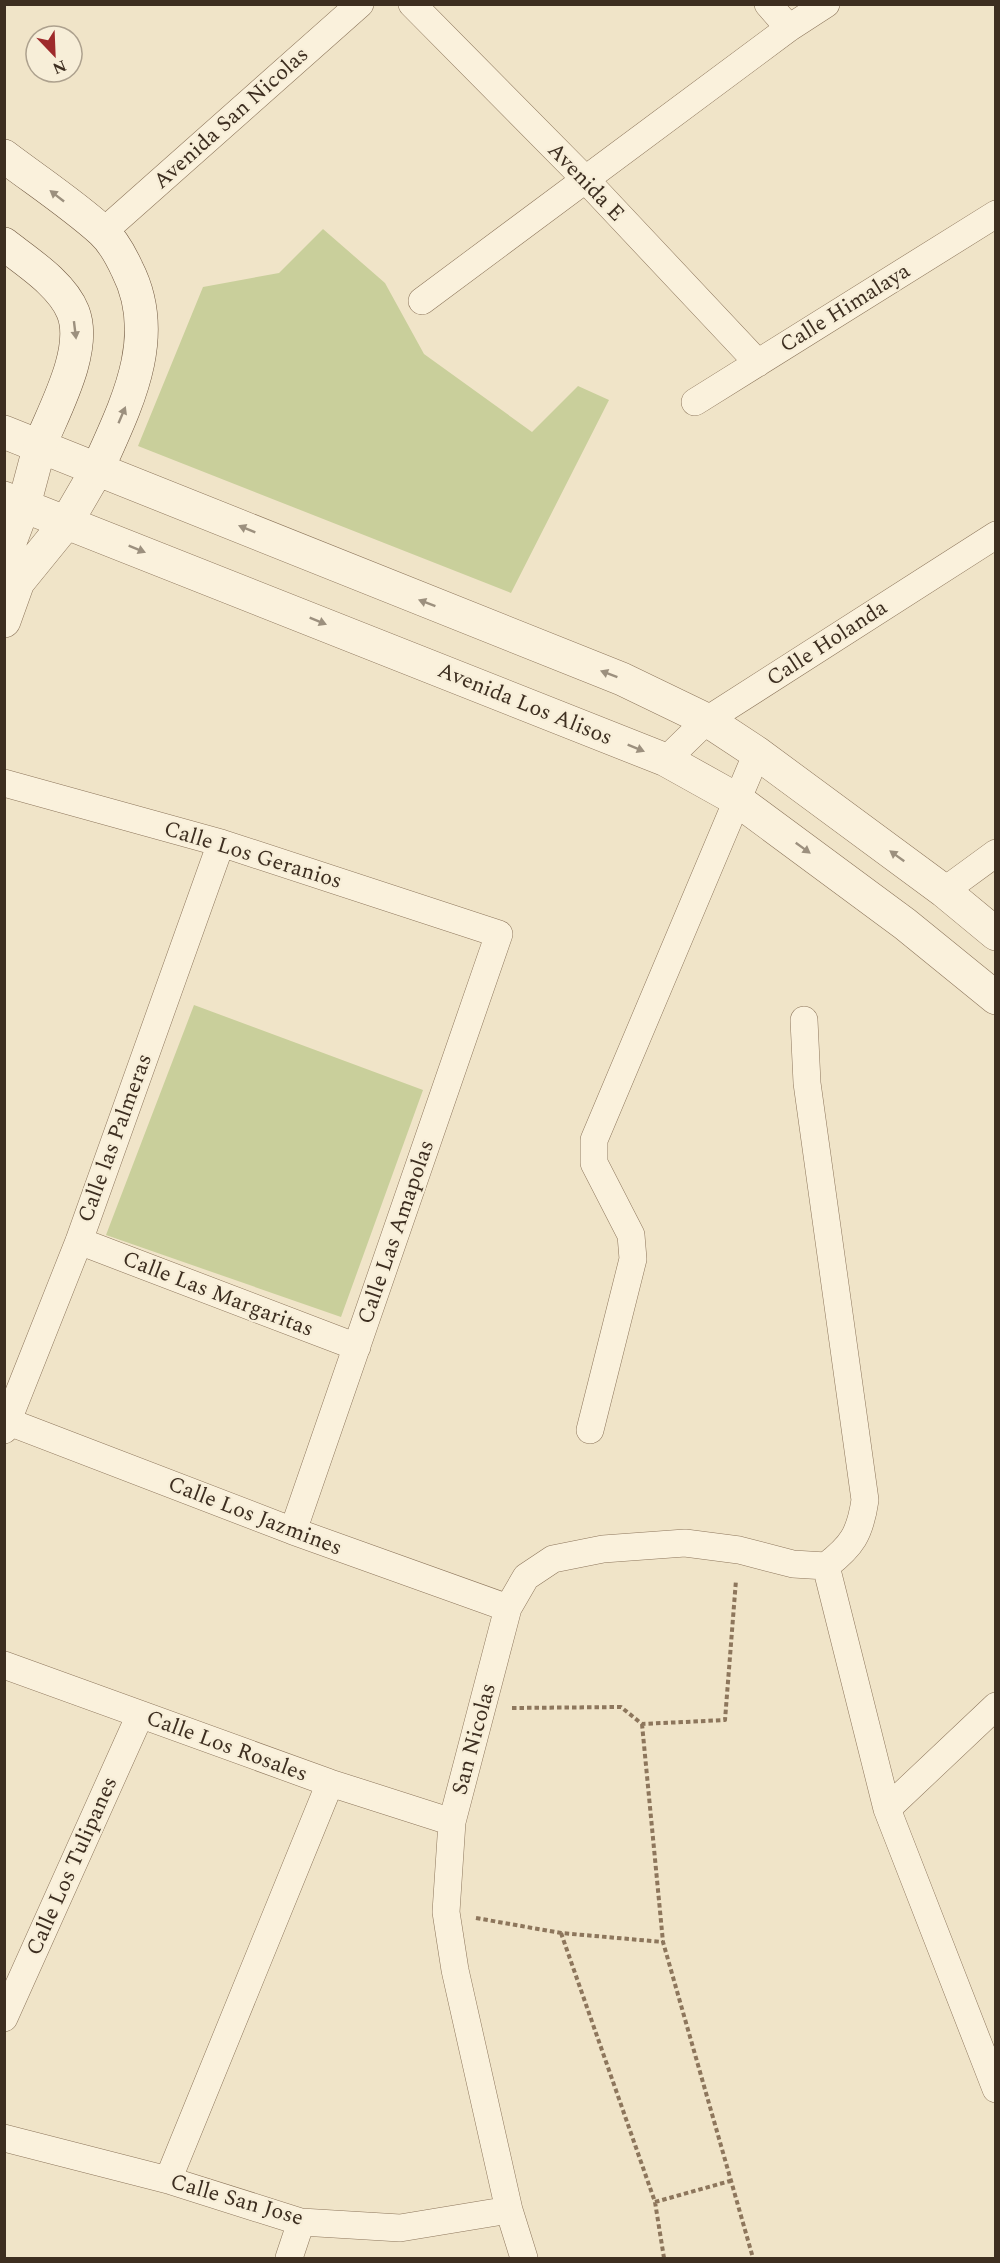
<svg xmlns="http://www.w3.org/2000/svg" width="1000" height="2263" font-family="Spectral,serif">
  <rect width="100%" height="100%" fill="#f0e4c8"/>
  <path fill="#c9cf9b" d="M323,229L385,283L424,354L532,432L578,386L609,400L511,593L138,446L203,287L279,273Z
    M194,1005L423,1090L341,1317L106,1235Z"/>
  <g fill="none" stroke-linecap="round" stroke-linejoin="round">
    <defs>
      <path id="minor" d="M412,4L585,179L758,363
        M768,4L789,28
        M103,232L360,4
        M422,301L789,28L826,4
        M695,402L996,214
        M666,760L707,720L996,535
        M4,783L221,843L499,934L293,1531
        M944,891L996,853
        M804,1020L807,1083L865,1500C860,1534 852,1546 826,1566L887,1809L996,2089
        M79,1241L357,1347
        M4,1420L293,1531L508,1608
        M4,1430L79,1241L221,843
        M590,1430L633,1259L631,1235L594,1163V1140L757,753
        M4,1665L330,1783L452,1822
        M887,1809L996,1706
        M4,2018L140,1715
        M4,2138L168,2180L301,2222L400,2228L509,2210
        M168,2180L330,1783
        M289,2258L301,2222
        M524,2258L509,2210L455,1970L446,1912L452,1822L508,1608L526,1577L553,1559L603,1549L685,1543L739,1550L793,1564L826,1566"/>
      <path id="tertiary" d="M4,432L622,679L707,720L757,753L944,891L996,934
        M4,498L666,760L736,799L905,924L996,998
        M4,558L24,505L40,445
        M4,621L18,582L66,523L98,468"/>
      <path id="secondary" d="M4,156C37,181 72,204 102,231C113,241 121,256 127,269C162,337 126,405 98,468
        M4,244C27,262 62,284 73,312C88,350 54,410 40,445"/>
    </defs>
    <use href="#minor" stroke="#8d765c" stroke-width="28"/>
    <use href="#tertiary" stroke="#8d765c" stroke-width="34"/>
    <use href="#secondary" stroke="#6f573f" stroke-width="34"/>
    <path stroke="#8d765c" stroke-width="4" stroke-dasharray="4.5 3" stroke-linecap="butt" d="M512,1708L621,1707L642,1724L725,1720L736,1580
      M642,1724L663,1942L753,2258
      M476,1918L561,1933L663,1942
      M561,1933L655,2202L664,2258
      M655,2202L730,2181"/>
    <use href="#minor" stroke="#faf1dc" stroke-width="27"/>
    <use href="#tertiary" stroke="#faf1dc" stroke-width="33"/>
    <use href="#secondary" stroke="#faf1dc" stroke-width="33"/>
  </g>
  <defs><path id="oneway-solid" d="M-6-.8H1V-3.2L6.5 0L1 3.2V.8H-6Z" transform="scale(1.5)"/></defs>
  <g fill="#9c907e">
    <use href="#oneway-solid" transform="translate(57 196) rotate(-142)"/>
    <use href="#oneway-solid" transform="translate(75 330) rotate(83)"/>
    <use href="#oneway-solid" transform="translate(122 415) rotate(-67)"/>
    <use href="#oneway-solid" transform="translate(247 529) rotate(-158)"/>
    <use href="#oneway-solid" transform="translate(137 549) rotate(22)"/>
    <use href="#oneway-solid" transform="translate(427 603) rotate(-159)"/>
    <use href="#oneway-solid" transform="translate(318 621) rotate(22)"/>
    <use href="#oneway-solid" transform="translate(609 674) rotate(-159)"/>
    <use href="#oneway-solid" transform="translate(636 748) rotate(22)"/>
    <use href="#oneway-solid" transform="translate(803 848) rotate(36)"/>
    <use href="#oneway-solid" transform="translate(897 856) rotate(-144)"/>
  </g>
  <g text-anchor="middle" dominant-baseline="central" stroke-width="4.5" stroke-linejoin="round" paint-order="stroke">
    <g font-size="22" fill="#3d2e20" stroke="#f7eed8">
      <text transform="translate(231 118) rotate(-42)">Avenida San Nicolas</text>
      <text transform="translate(586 182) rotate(46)">Avenida E</text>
      <text transform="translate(845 308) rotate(-32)">Calle Himalaya</text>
      <text transform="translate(827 643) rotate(-33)">Calle Holanda</text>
      <text transform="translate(525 704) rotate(22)">Avenida Los Alisos</text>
      <text transform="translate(253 855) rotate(17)">Calle Los Geranios</text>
      <text transform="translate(115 1138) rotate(-70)">Calle las Palmeras</text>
      <text transform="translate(396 1232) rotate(-71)">Calle Las Amapolas</text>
      <text transform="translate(218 1294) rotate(21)">Calle Las Margaritas</text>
      <text transform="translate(255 1516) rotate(21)">Calle Los Jazmines</text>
      <text transform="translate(474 1739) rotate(-75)">San Nicolas</text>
      <text transform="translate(227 1746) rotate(20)">Calle Los Rosales</text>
      <text transform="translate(72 1866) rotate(-66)">Calle Los Tulipanes</text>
      <text transform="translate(237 2200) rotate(16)">Calle San Jose</text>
    </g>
  </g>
  <rect width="1000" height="2263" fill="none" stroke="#3d2e20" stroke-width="12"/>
  <g transform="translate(54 54) rotate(157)"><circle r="28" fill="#f7eed8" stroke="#ada18e" stroke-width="1.5"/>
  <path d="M0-4.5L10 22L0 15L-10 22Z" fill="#9e2a2b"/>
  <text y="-9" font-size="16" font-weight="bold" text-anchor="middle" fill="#3d2e20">N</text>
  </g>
</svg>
